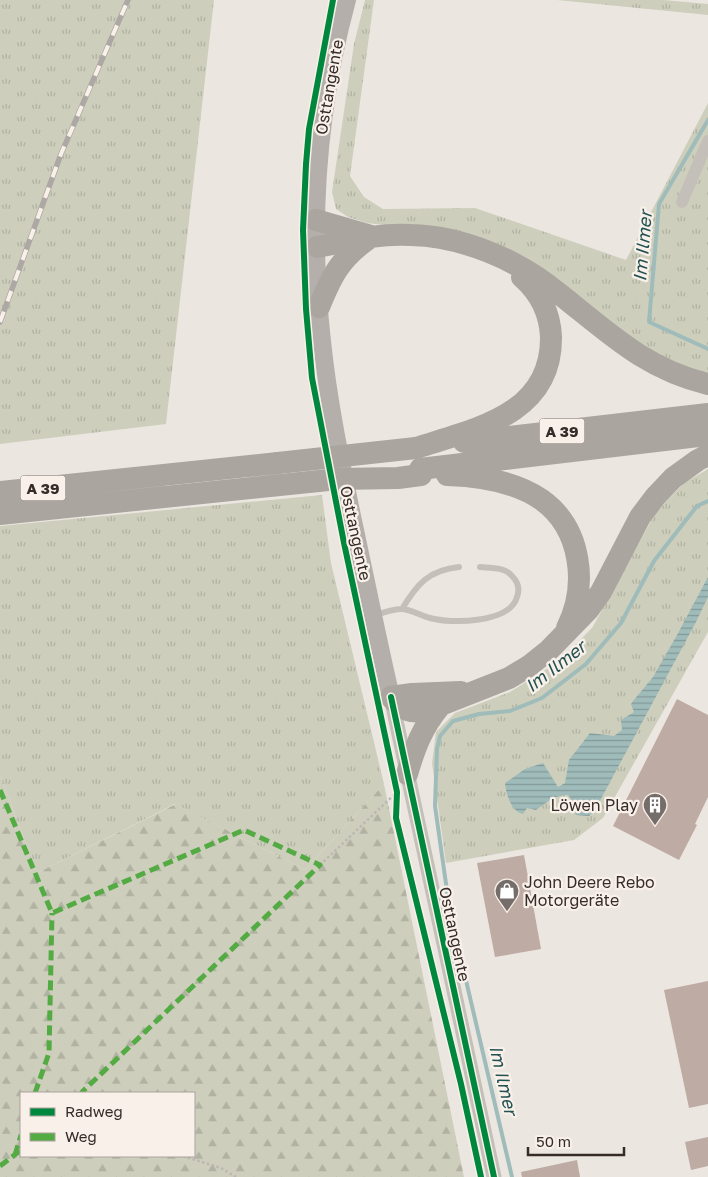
<svg xmlns="http://www.w3.org/2000/svg" width="708" height="1177" font-family="'Golos Text',sans-serif">
  <defs>
    <pattern id="grass-tufts" width="24" height="20" patternUnits="userSpaceOnUse" patternTransform="scale(1.25)"><rect width="24" height="20" fill="#cdcfbc"/><path d="M3 7l-1-3M5 7V3M7 7l1-3M15 17l-1-3M17 17v-4M19 17l1-3" fill="none" stroke="#b1b2a2"/></pattern>
    <pattern id="forest-firs" width="22" height="20" patternUnits="userSpaceOnUse" patternTransform="scale(1.25)"><rect width="22" height="20" fill="#cdcfbc"/><path d="M5 1l3.5 6h-7zM16 11l3.5 6h-7z" fill="#b1b2a2"/></pattern>
    <pattern id="water-rules" width="6" height="5" patternUnits="userSpaceOnUse" patternTransform="scale(1.25)"><rect width="6" height="5" fill="#9fbcba"/><path d="M0 2.5h6" fill="none" stroke="#829997"/></pattern>
  </defs>
  <rect width="100%" height="100%" fill="#ece6e1"/>
  <path fill="url(#grass-tufts)" d="M0,0H214L166,424L0,444Z
    M365,0H374L350,176L364,197L383,209L475,208L626,260L708,103V376L680,370L443,232L367,223L348,217L336,209L332,192L354,44Z
    M557,0H663L708,4V15Z
    M708,469V632L603,818L574,840L446,863L432,763L436,732L455,713L510,692L558,662L592,628L656,512L684,483Z
    M322,495L331,563L384,784L305,870L175,804L37,873L0,775V526Z"/>
  <path fill="url(#forest-firs)" fill-rule="evenodd" d="M0,775L37,873L176,804L305,870L384,784L464,1177H0ZM21,1093H194V1156H21Z"/>
  <path fill="url(#water-rules)" d="M708,577V597L696,622L595,810L589,816L576,815C571,809 574,802 568,795C555,794 546,803 536,810L527,808L523,814C511,811 506,794 505,783L525,769L543,763L558,787L565,783L569,760L590,733L614,736L622,730L621,720L634,712L631,704L633,701L653,677L677,635Z"/>
  <g fill="none" stroke-linecap="round" stroke-linejoin="round">
    <path stroke="#9fbcba" stroke-width="4" d="M708,120L659,204L649,322L708,349
      M512,1177L450,912L435,806L437,749L440,736L453,721L479,714L510,711L542,698L586,664L621,623L654,561L697,506L708,501"/>
  </g>
  <path fill="#beaba4" d="M677,699L708,715V797L695,824L697,825L679,860L613,826Z
    M524,855L541,949L495,957L477,863Z
    M708,981V1104L689,1108L664,990Z
    M708,1137V1166L691,1170L685,1142Z
    M577,1160L580,1177H522L521,1172Z"/>
  <g fill="none" stroke-linecap="round" stroke-linejoin="round">
    <path stroke="#bdb7b3" stroke-width="2.5" stroke-dasharray="2.5 2.5" stroke-linecap="butt" d="M320,865L397,792
      M183,1156L221,1168L236,1177
      M14,1157L21,1156"/>
    <path stroke="#c5bfba" stroke-width="6" d="M402,609C417,584 429,570 459,567
      M375,615C383,613 393,609 401,609C411,609 421,616 430,618C451,624 510,623 517,597C520,589 518,582 512,576C505,567 491,568 480,567"/>
    <path stroke="#c5bfba" stroke-width="12" d="M682,202L708,141"/>
    <path stroke="#c5bfba" stroke-width="15" d="M391,697L494,1177"/>
    <path stroke="#b5afab" stroke-width="18" d="M347,0C317,111 309,227 322,341C328,400 340,458 352,516C365,576 377,637 391,697"/>
    <path stroke="#aba5a0" stroke-width="22" d="M316,220L368,235
      M317,247C348,241 379,233 411,235C462,236 518,260 557,292C607,331 644,369 708,384
      M319,307C332,275 340,259 368,239
      M464,442L708,414
      M416,448C475,429 552,415 551,337C550,312 540,293 522,277
      M420,469L708,435
      M447,475C479,476 515,481 542,500C582,529 588,586 567,628
      M0,492L278,463
      M0,514L338,479
      M391,697C401,710 411,714 428,710L509,678L529,666L549,650L589,609L601,592L640,517L655,497L673,478L698,460L708,455
      M391,697L412,694L461,692
      M407,774C415,747 422,728 440,706"/>
    <defs>
      <path id="rail" d="M0,322L61,154L128,0"/>
    </defs>
    <use href="#rail" stroke="#ada8a4" stroke-width="5.5"/>
    <use href="#rail" stroke="#f8f0e9" stroke-width="4" stroke-dasharray="11" stroke-linecap="butt"/>
    <path stroke="#aba5a0" stroke-width="22" d="M278,463L416,448
      M338,479L398,478L421,475"/>
    <path stroke="#54ab44" stroke-width="5" stroke-dasharray="10 5" stroke-linecap="butt" d="M0,790L52,913L244,830L320,865L81,1093
      M35,1093L49,1053L52,913
      M15,1155L21,1135
      M0,1166L21,1150"/>
    <defs>
      <path id="cycleway" d="M333,0L309,129L306,164L303,230L306,309L312,378L344,543L397,792L396,818L461,1084L481,1177
        M391,697L494,1177"/>
    </defs>
    <use href="#cycleway" stroke="#f8f0e9" stroke-width="9"/>
    <use href="#cycleway" stroke="#00873e" stroke-width="6"/>
  </g>
  <defs>
    <symbol id="building-pin" viewBox="-11 -11 22 30"><path d="M0 17L-7.5 6A9.5 9.5 0 1 1 7.5 6Z" fill="#756d69" stroke="#f8f0e9"/><path d="M-4-6H4V6H1V3H-1V6H-4ZM-2.5-4.3h1.7v1.8h-1.7ZM.8-4.3h1.7v1.8H.8ZM-2.5-1h1.7V.8h-1.7ZM.8-1h1.7V.8H.8Z" fill="#fff"/></symbol>
    <symbol id="shop-pin" viewBox="-11 -11 22 30"><path d="M0 17L-7.5 6A9.5 9.5 0 1 1 7.5 6Z" fill="#756d69" stroke="#f8f0e9"/><path d="M-5-2.5h2.3a2.7 3.5 0 0 1 5.4 0H5L5.5 6h-11ZM-1.5-2.5h3a1.5 2.3 0 0 0-3 0Z" fill="#fff"/></symbol>
  </defs>
  <g fill-rule="evenodd">
    <use href="#building-pin" x="641" y="791" width="28" height="38"/>
    <use href="#shop-pin" x="493" y="877" width="28" height="38"/>
  </g>
  <g text-anchor="middle" dominant-baseline="central" stroke-width="4.5" stroke-linejoin="round" paint-order="stroke">
    <g fill="#f8f0e9" stroke="#706763" stroke-width="1">
      <rect x="539.5" y="418.5" width="45" height="25" rx="4"/>
      <rect x="20.5" y="475.5" width="45" height="25" rx="4"/>
    </g>
    <g font-size="15" font-weight="bold" fill="#352c29">
      <text x="562" y="431">A 39</text>
      <text x="43" y="488">A 39</text>
    </g>
    <g font-size="16" fill="#352c29" stroke="#f8f0e9">
      <text transform="translate(329 87) rotate(-80)">Osttangente</text>
      <text transform="translate(356 533) rotate(78)">Osttangente</text>
      <text transform="translate(455 934) rotate(78)">Osttangente</text>
    </g>
    <g font-size="16" fill="#352c29" stroke="#f8f0e9" text-anchor="end">
      <text x="638" y="805">Löwen Play</text>
      <text x="524" y="882" text-anchor="start">John Deere Rebo<tspan x="524" dy="18">Motorgeräte</tspan></text>
    </g>
    <g font-size="18" font-style="italic" fill="#225152" stroke="#f8f0e9">
      <text transform="translate(642 246) rotate(-85)">Im Ilmer</text>
      <text transform="translate(555 666) rotate(-38)">Im Ilmer</text>
      <text transform="translate(504 1080) rotate(77)">Im Ilmer</text>
    </g>
  </g>
  <rect x="20" y="1092" width="175" height="65" fill="#f8f0e9" stroke="#aaa29c"/>
  <rect x="30" y="1108" width="25" height="8" fill="#00873e" stroke="#aaa29c"/>
  <text x="65" y="1117" font-size="15" fill="#352c29">Radweg</text>
  <rect x="30" y="1133" width="25" height="8" fill="#54ab44" stroke="#aaa29c"/>
  <text x="65" y="1142" font-size="15" fill="#352c29">Weg</text>
  <path d="M528 1147v8h96v-8" fill="none" stroke="#352c29" stroke-width="2.5"/>
  <text x="536" y="1147" font-size="15" fill="#352c29" stroke="#f8f0e9" stroke-width="4" paint-order="stroke">50 m</text>
</svg>
